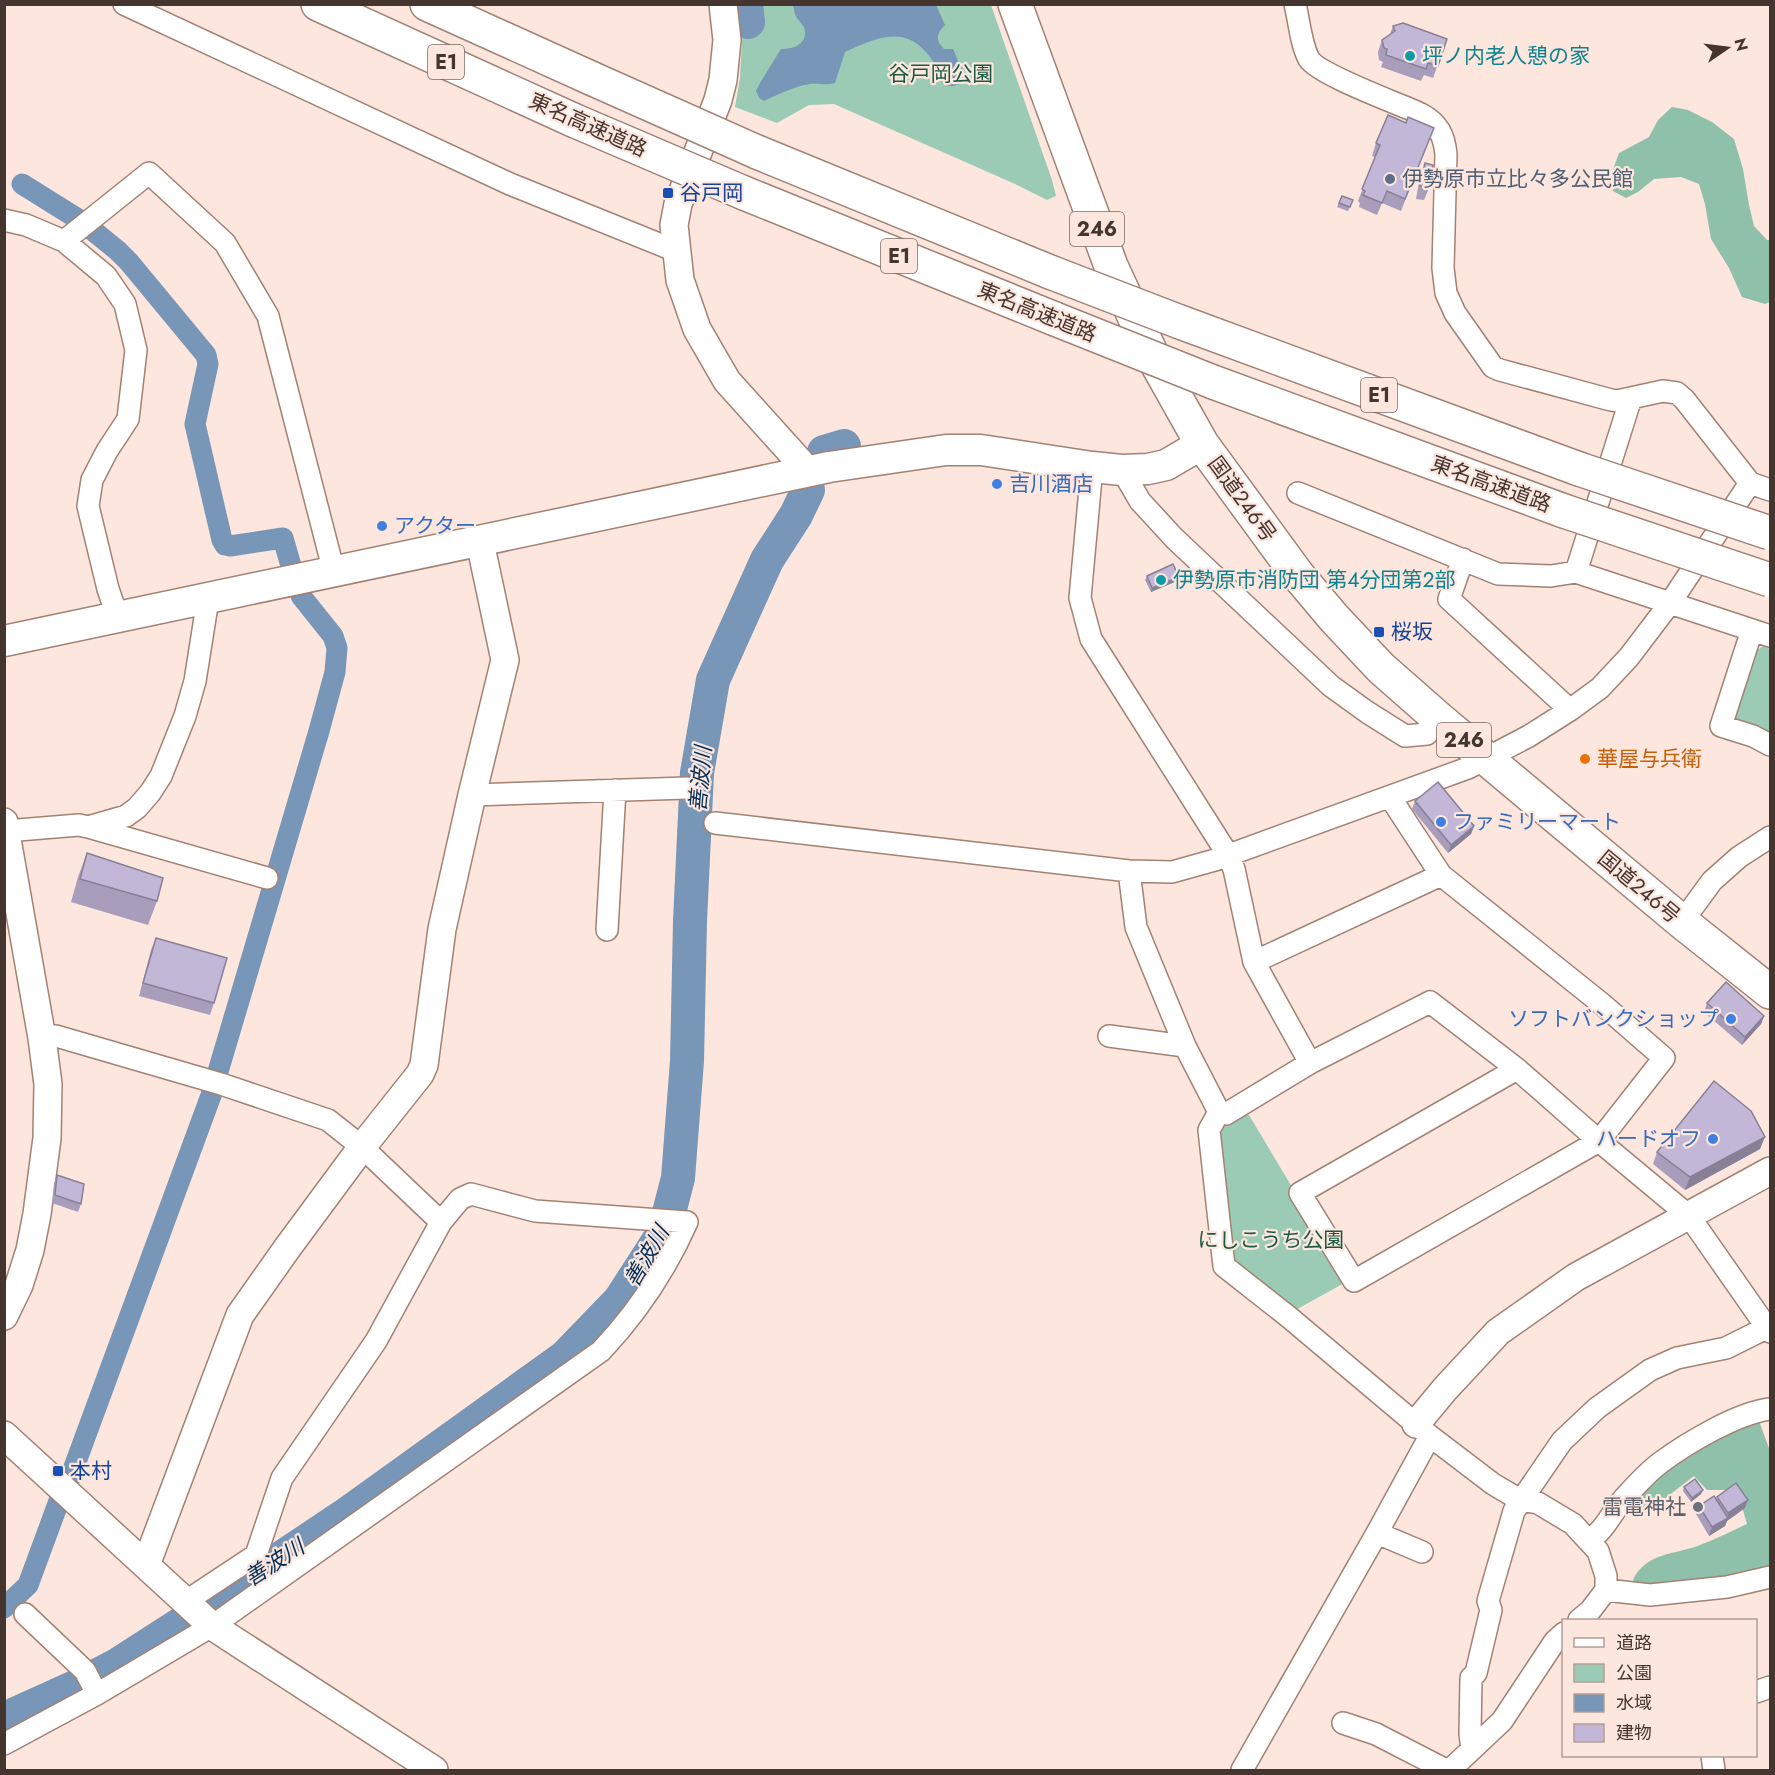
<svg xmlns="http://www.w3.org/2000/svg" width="1775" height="1775" font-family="Jost,'Noto Sans JP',sans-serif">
  <rect width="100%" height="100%" fill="#fce6dd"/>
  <path fill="#9bcbb5" d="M739,5H991L1052,180L1056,196L1047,200L1015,184L834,104L809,105L777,123L735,107L740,78L742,40Z
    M1763,646L1770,649V737L1737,724L1733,714L1756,651Z
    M1235,1115H1249L1348,1281L1290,1313L1227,1262L1217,1126Z"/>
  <path fill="#8fc0a9" d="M1672,107L1688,110L1712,122L1734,139L1743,169L1749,205L1754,226L1767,240H1770V302L1765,304L1742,297L1729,268L1711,239L1705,204L1699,184L1681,177L1654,179L1638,192L1626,198L1613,191L1611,175L1619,153L1649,137L1658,120Z
    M1759,1421L1770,1451V1568L1680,1584L1635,1583L1633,1580C1646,1552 1675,1555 1700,1545C1716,1539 1731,1531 1747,1524L1737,1490H1707L1694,1476L1646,1513L1633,1506L1638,1490L1696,1442Z"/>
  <path fill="#7896b8" d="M793,5H936L945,25C936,34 935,40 944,49H953L967,82L953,86H947C920,31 900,25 845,52L835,83C823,86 820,83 810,84C795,86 779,94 764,101L759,98L756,91L760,83L781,49C793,49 806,45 805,31C804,24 797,20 795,14C794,11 794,8 793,5Z"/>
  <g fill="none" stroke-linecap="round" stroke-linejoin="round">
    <path stroke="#7896b8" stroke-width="21" d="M22,184L78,219
      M91,229L118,251L129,262L206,355L208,364L195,424L222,540L225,545L230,546L283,538L291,566
      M217,1075L319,731L335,672L337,648L333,636L301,596
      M70,1478L213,1090
      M4,1608L28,1585L59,1501"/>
    <path stroke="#7896b8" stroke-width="34" d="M746,4L748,22
      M824,452L844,446
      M4,1719L75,1687L117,1665L215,1602L344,1516L565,1357L620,1300L664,1232L678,1178L687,1061L690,921L697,773L713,680L767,560L796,515L808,490"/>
    <defs>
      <path id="minor" d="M124,4L510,184L676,251
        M1295,4C1299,20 1301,45 1309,59C1319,75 1400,104 1421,114C1438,123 1444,135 1446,154L1443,268L1446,293L1455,313L1493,367L1500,370L1611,400L1617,401L1663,391L1677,393L1684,399L1750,483L1770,490
        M4,220L26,225L64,241L106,276L125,304L136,350L128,419L107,451L92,480L88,506L108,589L118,618
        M64,241L149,173L225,243L268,316L334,572
        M1092,467L1080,598L1091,639L1228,855L1234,869L1254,962L1310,1063
        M1122,470L1140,501L1174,538L1331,686L1367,712L1405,736L1427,734L1439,719
        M1298,493L1498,574L1551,576L1576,572L1770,636
        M1463,559L1449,599L1570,710
        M1576,572L1631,398
        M1752,630L1721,726L1753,736L1770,745
        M472,795L687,788
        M1390,797L1441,875L1602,1004L1664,1058L1599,1141L1354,1281L1300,1193L1517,1069
        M715,823L1129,871L1172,872L1215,860L1468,768L1529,736L1570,710L1600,688L1629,657L1670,603L1750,483
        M88,827L126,816L137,808L150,793L161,776L185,716L195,681L208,599
        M6,831L79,825L88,827L267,878
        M1129,871L1136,927L1185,1046L1219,1112
        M1682,922L1712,881L1739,857L1770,837
        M607,930L615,790
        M1254,962L1441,875
        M1109,1036L1185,1046
        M42,1038L56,1036L221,1084L328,1120L362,1147L441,1222
        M1219,1112L1226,1114L1310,1063L1430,1002L1517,1069L1599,1141L1689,1216L1770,1332
        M1219,1112L1209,1130L1224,1266L1290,1318L1430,1436L1493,1484L1520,1500L1538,1503L1573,1524L1598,1551L1606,1576V1590L1590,1611L1579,1620
        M1377,1533L1422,1552
        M1589,1540C1606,1530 1613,1509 1627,1495C1637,1484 1648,1472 1660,1463C1687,1443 1737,1413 1770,1409
        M1606,1590L1650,1595L1727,1587L1770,1577
        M25,1614L85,1671L97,1694
        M1756,1692L1770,1687
        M1343,1723L1376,1734L1446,1770
        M4,1744L97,1694L212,1626L601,1351C636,1314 666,1269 687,1222L535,1211L471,1194L460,1199L441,1222L376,1341L282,1478L256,1555L185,1602
        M1472,1749L1470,1734L1471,1678L1476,1673L1491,1610L1488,1601L1514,1511L1562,1441L1597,1408L1650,1370L1677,1358L1726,1348L1770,1326
        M1712,1756L1714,1770
        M1242,1770L1377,1533L1430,1436
        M1450,1770L1502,1721L1555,1641L1564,1633"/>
      <path id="tertiary" d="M723,4L727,40L723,80L718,100L678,204L674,225L680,280L697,329L727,381L809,472
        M4,822L42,1038L48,1084L47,1138L37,1214L30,1250L19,1285L4,1316
        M1416,1424L1445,1389L1498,1332L1576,1277L1770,1171
        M4,1435L212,1626L434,1770
        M146,1565L240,1315L288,1247L362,1147L420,1074L424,1065L442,929L472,795L505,660L480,542"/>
      <path id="secondary" d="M4,641L829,467L946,450H981L1092,467L1122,470L1148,469L1166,465L1202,444"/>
      <path id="trunk" d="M1015,4L1111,266L1152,355L1202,444L1297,574L1334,618L1381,668L1439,719L1682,922L1770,992"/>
      <path id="motorway" d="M318,4L573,120
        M427,4L593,79
        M757,152L1050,272
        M744,193L1055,319
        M1180,322L1579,469
        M1213,382L1564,511"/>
    </defs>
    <use href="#minor" stroke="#a38173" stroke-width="24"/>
    <use href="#tertiary" stroke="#a38173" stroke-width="30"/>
    <use href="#secondary" stroke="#a38173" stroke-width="33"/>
    <use href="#trunk" stroke="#a38173" stroke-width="36"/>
    <use href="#motorway" stroke="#a38173" stroke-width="36"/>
    <use href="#minor" stroke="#fff" stroke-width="21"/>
    <use href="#tertiary" stroke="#fff" stroke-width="27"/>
    <use href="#secondary" stroke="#fff" stroke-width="30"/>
    <use href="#trunk" stroke="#fff" stroke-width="33"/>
    <use href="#motorway" stroke="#fff" stroke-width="33"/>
    <defs>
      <path id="motorway-bridge" d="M593,79L757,152
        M573,120L744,193
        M1050,272L1180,322
        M1055,319L1213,382
        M1579,469L1770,533
        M1564,511L1770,580"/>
    </defs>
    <use href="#motorway-bridge" stroke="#a38173" stroke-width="36" stroke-linecap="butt"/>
    <use href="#motorway-bridge" stroke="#fff" stroke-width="33"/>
  </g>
  <path fill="#a89dba" d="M1393,26L1447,39L1433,78L1424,75L1421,81L1381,67L1383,62L1379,60L1378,52L1382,40L1390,34Z
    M1429,140L1401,211L1382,203L1377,215L1359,207L1360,203L1358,201L1375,157L1372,156L1376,143Z
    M1425,163L1429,188L1424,200L1416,199L1420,176Z
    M1342,196L1353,200L1348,211L1337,207Z
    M1147,576L1177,581L1151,592L1145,580Z
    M1415,801L1474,826L1471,834L1448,853L1412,809Z
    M87,853L157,901L148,925L71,902L78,877Z
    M156,938L214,1003L210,1015L139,996L151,950Z
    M1707,1003L1764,1016L1761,1024L1742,1045L1704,1012Z
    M1760,1149L1685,1190L1653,1164L1657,1152Z
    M57,1175L81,1204L78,1212L52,1203L54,1183Z
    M1684,1487L1701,1494L1691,1502L1683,1491Z
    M1717,1497L1745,1508L1727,1521L1725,1526L1709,1536L1696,1514L1699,1506L1716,1499Z"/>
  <path fill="#888097" d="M1179,577L1177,581L1151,592L1152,588Z
    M1474,826L1471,834L1448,853L1451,845Z
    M1764,1016L1761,1024L1742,1045L1745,1037Z
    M1765,1137L1760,1149L1685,1190L1690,1177Z
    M1703,1490L1701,1494L1691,1502L1692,1498Z
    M1748,1500L1745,1508L1727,1521L1725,1526L1709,1536L1712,1527L1727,1518L1728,1513Z"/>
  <path fill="#c3b7d8" stroke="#888097" stroke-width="1.5" d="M1403,23L1447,39L1438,66L1428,63L1426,69L1386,55L1387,49L1384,48L1382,40L1395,31L1393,26Z
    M1388,115L1406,123L1408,117L1434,128L1405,199L1387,191L1382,203L1363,195L1365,191L1362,189L1380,145L1376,143Z
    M1425,163L1433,165L1429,188L1420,186Z
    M1342,196L1353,200L1350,207L1339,203Z
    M1173,564L1179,577L1152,588L1147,576Z
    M1438,782L1474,826L1451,845L1415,801Z
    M87,853L163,878L157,901L80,879Z
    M156,938L227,958L214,1003L143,983Z
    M1726,982L1764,1016L1745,1037L1707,1003Z
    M1714,1081L1751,1111L1765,1137L1690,1177L1657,1152Z
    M57,1175L84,1184L81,1204L55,1195Z
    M1695,1479L1703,1490L1692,1498L1684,1487Z
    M1736,1483L1748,1500L1728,1513L1717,1497Z
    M1714,1496L1728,1518L1712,1527L1699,1506Z"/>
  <g fill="#0f9aa8" stroke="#fce6dd" stroke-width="2">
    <circle cx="1410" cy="56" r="6"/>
    <circle cx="1161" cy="580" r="6"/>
  </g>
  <circle fill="#5c6f8a" stroke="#fce6dd" stroke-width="2" cx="1390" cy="179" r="6"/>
  <g fill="#1a4fb4" stroke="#fce6dd" stroke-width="2">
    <rect x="662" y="187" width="12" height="12" rx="3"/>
    <rect x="1373" y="626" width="12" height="12" rx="3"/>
    <rect x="52" y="1465" width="12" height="12" rx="3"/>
  </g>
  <g fill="#3f7fe0" stroke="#fce6dd" stroke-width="2">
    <circle cx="997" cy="484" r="6"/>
    <circle cx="382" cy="526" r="6"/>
    <circle cx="1441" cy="822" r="6"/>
    <circle cx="1731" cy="1019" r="6"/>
    <circle cx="1713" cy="1139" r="6"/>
  </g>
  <circle fill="#e8710a" stroke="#fce6dd" stroke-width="2" cx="1585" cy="759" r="6"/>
  <circle fill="#6b7280" stroke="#fce6dd" stroke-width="2" cx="1698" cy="1507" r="6"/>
  <g text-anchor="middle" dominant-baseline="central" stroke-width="4.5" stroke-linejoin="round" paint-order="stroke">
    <g fill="#fce6dd" stroke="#7b6a63" stroke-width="1.5">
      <rect x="428" y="45" width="36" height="34" rx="4.5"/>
      <rect x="1070" y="212" width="54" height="34" rx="4.5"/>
      <rect x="881" y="239" width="36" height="34" rx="4.5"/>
      <rect x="1361" y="378" width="36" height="34" rx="4.5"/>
      <rect x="1437" y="723" width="54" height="34" rx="4.5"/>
    </g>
    <g font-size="20" font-weight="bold" fill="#44352f">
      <text x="446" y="62">E1</text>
      <text x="1097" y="229">246</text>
      <text x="899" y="256">E1</text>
      <text x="1379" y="395">E1</text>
      <text x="1464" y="740">246</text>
    </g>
    <g font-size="21" fill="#0d838f" stroke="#fce6dd" text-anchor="start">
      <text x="1422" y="56">坪ノ内老人憩の家</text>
      <text x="1173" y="580">伊勢原市消防団 第4分団第2部</text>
    </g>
    <g font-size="21" fill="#1c5942" stroke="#fce6dd">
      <text x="941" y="74">谷戸岡公園</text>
      <text x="1271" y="1240">にしこうち公園</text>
    </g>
    <g font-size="21" fill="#44352f" stroke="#fce6dd">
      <text transform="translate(588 125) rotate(24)">東名高速道路</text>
      <text transform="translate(1037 312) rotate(22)">東名高速道路</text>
      <text transform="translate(1491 484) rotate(20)">東名高速道路</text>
      <text transform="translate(1242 499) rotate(54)">国道246号</text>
      <text transform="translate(1639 887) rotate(40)">国道246号</text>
    </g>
    <g font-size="21" fill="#4e5e75" stroke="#fce6dd" text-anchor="start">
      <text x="1402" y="179">伊勢原市立比々多公民館</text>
    </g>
    <g font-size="21" fill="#164399" stroke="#fce6dd" text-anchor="start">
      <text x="680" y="193">谷戸岡</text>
      <text x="1391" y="632">桜坂</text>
      <text x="70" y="1471">本村</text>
    </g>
    <g font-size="21" fill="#366cbe" stroke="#fce6dd" text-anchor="start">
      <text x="1009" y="484">吉川酒店</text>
      <text x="394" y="526">アクター</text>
      <text x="1453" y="822">ファミリーマート</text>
      <text x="1719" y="1019" text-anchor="end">ソフトバンクショップ</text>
      <text x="1701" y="1139" text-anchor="end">ハードオフ</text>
    </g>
    <g font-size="21" fill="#c56008" stroke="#fce6dd" text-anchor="start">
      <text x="1597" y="759">華屋与兵衛</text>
    </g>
    <g font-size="21" fill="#5b616d" stroke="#fce6dd" text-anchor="end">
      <text x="1686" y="1507">雷電神社</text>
    </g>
    <g font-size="22" font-style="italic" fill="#00305b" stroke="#fce6dd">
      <text transform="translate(700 779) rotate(-85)">善波川</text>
      <text transform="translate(646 1256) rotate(-60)">善波川</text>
      <text transform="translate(274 1562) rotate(-33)">善波川</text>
    </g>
  </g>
  <rect width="1775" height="1775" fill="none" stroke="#44352f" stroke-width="12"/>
  <rect x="1562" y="1619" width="195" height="138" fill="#fce6dd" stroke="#b29f97" stroke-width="1.5"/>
  <rect x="1574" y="1638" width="30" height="9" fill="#ffffff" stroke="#b29f97" stroke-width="1.5"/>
  <text x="1616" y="1649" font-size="18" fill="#44352f">道路</text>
  <rect x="1574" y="1664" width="30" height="18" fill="#9bcbb5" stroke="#b29f97" stroke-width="1.5"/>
  <text x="1616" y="1679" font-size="18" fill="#44352f">公園</text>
  <rect x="1574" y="1694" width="30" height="18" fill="#7896b8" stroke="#b29f97" stroke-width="1.5"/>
  <text x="1616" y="1709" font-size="18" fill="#44352f">水域</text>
  <rect x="1574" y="1724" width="30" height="18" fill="#c3b7d8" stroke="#b29f97" stroke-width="1.5"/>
  <text x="1616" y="1739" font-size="18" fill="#44352f">建物</text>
  <g transform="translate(1727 48) rotate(76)" stroke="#fce6dd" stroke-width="4.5" paint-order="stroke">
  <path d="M0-4.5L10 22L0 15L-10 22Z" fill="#44352f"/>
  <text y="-9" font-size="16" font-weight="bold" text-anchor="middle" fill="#44352f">N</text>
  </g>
</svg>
